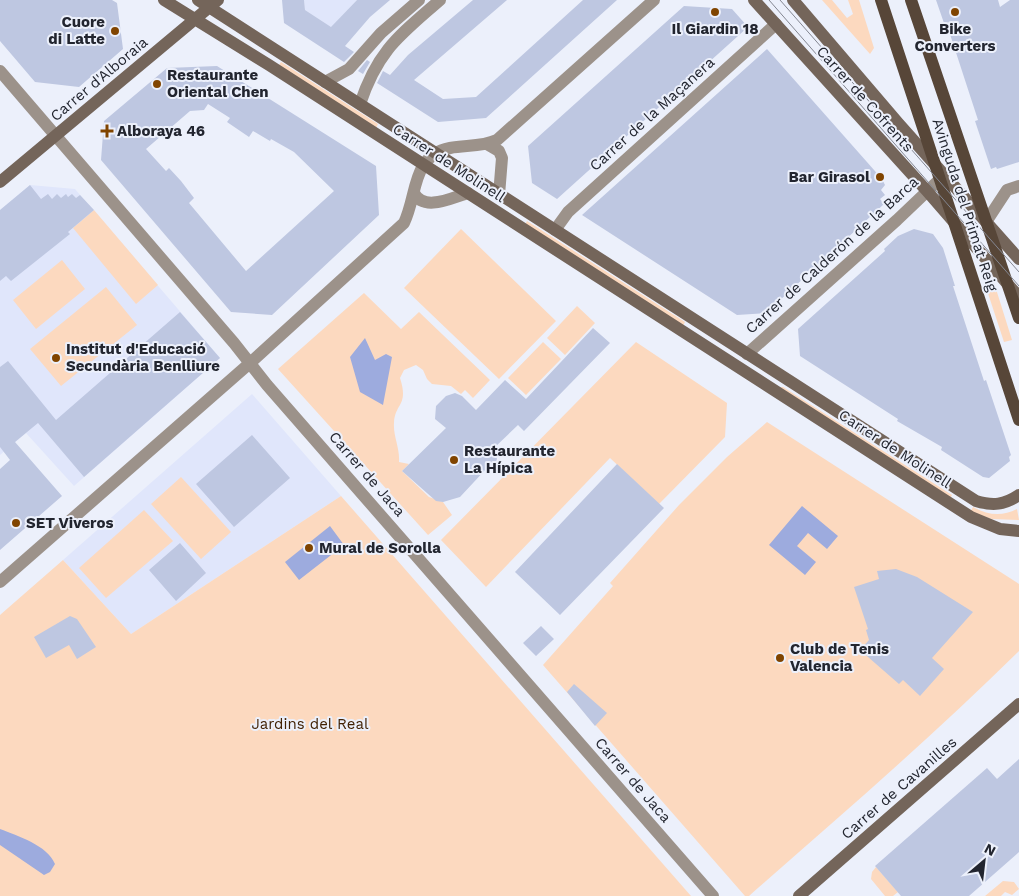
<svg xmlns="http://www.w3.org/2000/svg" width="1019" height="896" font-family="'Work Sans',sans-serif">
  <rect width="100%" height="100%" fill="#ecf0fb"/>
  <path fill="#e0e6fb" d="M304,0H357L337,21L341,34L305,10Z
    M30,185L75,189L220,358L74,486L26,433L0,455V210Z
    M252,394L341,496L131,634L63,560Z"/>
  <path fill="#fcd9bf" d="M822,0H832L847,18L853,14L848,0H859L874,48L870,54Z
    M281,62L378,124L376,128L279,65Z
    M94,210L158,285L136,304L73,228Z
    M527,221L685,322L683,326L525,225Z
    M461,229L556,321L499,379L404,288Z
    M62,260L85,289L36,329L13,300Z
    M978,263L991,273L1012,340L1004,342Z
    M106,287L137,325L61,386L30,349Z
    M364,293L401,329L419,312L490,380L473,398L465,390L461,394L451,386L432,384L427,379L423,370L416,365L404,370L400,378C409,406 395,403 394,423C393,436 400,448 399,462L409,464L402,471L429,497L443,502L452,515L428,535L278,369Z
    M577,306L595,323L565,355L547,338Z
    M543,342L561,359L526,395L508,378Z
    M636,342L727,403L725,437L659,504L610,458L486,587L441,540Z
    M780,387H783L952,495L950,499Z
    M767,422L1019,584V651C932,737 840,816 749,896H745L543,665L613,586L610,583L679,505L727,457Z
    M181,477L231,532L201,559L151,504Z
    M341,496L691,896H0V615L63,560L131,634Z
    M973,507C987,515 1002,517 1017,509L1019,520L992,519L970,512Z
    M144,510L173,541L106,598L79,568Z
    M876,867L898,892L893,896H885L871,879L872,872Z
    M1003,881L1014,882L1019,889L1012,895L1005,892L1001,896H985Z"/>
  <path fill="#9dabde" d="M365,338L375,360L386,354L392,357L383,405L360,392L350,357Z
    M802,506L838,536L827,549L808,533L797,546L816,562L805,575L769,545Z
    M330,526L344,545L299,580L285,562Z
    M0,829C18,836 47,845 55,864L50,872L44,875L0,845Z"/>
  <path fill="#bec7e1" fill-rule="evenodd" d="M0,0H112L117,3L123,49L79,87L35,82L0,41Z
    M282,0H304L305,10L331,27L357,0H390L370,17L345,46L354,52L344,62L284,23Z
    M473,0H507L414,80L443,99L476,97L583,0H617L486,118L438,122L377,83L383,71L390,75L408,55Z
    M936,0H998L1000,7L1010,0H1019V162L997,169L996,167L991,169L975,121L978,120L947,25L945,26Z
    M684,6L732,9L748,27L557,199L532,183L528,146Z
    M767,49L882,179L885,185L881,190L885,195L880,199L884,204L766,313L737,315L582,215Z
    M367,60L370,62L363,74L358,71Z
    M217,66L376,166L379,215L272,315L231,312L101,160L104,121L167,68ZM208,104L230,118L227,122L249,137L253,131L270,141L271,139L294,152L334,191L246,271L189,203L194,198L181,181L169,168L166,171L146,149L190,111L204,110Z
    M30,185L41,199L48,194L52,199L57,194L61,198L66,194L68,197L72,194L76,198L80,195L94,210L68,232L70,234L11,281L6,276L0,281V210Z
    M914,229L933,234L943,248L955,286H953L984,381L986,380L1011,455L1009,457L1010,461L989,478L983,477L941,450L942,447L897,421L898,419L800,356L798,329L885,251L884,249L898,236Z
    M180,312L220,358L84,477L38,423L15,442L62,496L0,550V469L10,460L0,447V367L8,361L56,420Z
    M593,328L610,343L524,431L518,425L494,448L497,459L495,464L487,468L460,497L443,502L436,501L402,471L446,428L435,419L436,406L446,396L455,393L462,396L476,410L505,380L526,399Z
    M252,435L290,478L234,527L196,484Z
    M617,464L664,508L560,615L515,572Z
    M180,543L206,573L176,601L149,570Z
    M896,569L917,577L973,612L932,658L944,669L920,696L903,680L899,684L860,650L869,640L866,630L868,629L854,587L879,579L877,571Z
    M70,616L77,619L96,647L77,659L69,645L46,658L34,637Z
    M541,626L554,639L536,656L523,643Z
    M574,684L607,713L595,726L567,692Z
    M1019,759V852L969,896H901L875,866L987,768L997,779Z"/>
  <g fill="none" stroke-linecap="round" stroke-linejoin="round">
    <path stroke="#9c928a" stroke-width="12" d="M0,71L234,343L267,385L713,896
      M325,82L349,69L381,33L419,0
      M360,104C378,50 399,36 440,0
      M487,144L499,151L502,158L499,195
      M414,193C424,212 451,198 468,193
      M986,222L1007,190L1019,186
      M555,230L568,212L776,24
      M747,354L897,220L939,180
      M0,582L250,363L404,223C418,194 411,156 450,148C466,145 482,147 497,140L654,0"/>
    <path stroke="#74655a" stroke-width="12" d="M164,0L269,65L971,517L1000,529L1019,531
      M198,0L976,501C993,506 1004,505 1019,495
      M754,0L927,191L1019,297
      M793,0L898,123L1019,259
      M0,182L218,0
      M799,896L1019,704"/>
    <path stroke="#574638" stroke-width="12" d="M881,0L1019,420
      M911,0L1019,318"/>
    <path stroke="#848792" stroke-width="1" d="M769,0L1019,286
      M780,0L1019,272"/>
  </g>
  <g fill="#804400" stroke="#ecf0fb" stroke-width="2">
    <circle cx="715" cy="12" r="5"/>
    <circle cx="955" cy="12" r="5"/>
    <circle cx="115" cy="31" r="5"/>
    <circle cx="157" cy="84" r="5"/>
    <path d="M104.5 123.5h5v5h5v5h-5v5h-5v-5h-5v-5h5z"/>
    <circle cx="880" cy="177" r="5"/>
    <circle cx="56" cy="358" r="5"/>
    <circle cx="454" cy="460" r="5"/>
    <circle cx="16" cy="523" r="5"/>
    <circle cx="309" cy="548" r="5"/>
    <circle cx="780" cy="658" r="5"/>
  </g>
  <g text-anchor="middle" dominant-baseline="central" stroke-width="4" stroke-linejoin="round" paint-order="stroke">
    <g font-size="15" font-weight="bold" fill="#22252f" stroke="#ecf0fb" text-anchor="start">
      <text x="105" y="22" text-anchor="end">Cuore<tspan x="105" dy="17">di Latte</tspan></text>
      <text x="715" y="29" text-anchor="middle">Il Giardin 18</text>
      <text x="955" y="29" text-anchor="middle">Bike<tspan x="955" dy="17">Converters</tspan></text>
      <text x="167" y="75">Restaurante<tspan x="167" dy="17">Oriental Chen</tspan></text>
      <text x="117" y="131">Alboraya 46</text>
      <text x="870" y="177" text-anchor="end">Bar Girasol</text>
      <text x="66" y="349">Institut d'Educació<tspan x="66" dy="17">Secundària Benlliure</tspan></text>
      <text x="464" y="451">Restaurante<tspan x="464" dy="17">La Hípica</tspan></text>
      <text x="26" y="523">SET Viveros</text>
      <text x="319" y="548">Mural de Sorolla</text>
      <text x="790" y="649">Club de Tenis<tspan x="790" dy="17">Valencia</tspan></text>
    </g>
    <g font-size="15" fill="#22252f" stroke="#ecf0fb">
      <text transform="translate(99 79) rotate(-40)">Carrer d'Alboraia</text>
      <text transform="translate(865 99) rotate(48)">Carrer de Cofrents</text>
      <text transform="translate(652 114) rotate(-42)">Carrer de la Maçanera</text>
      <text transform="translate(449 163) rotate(33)">Carrer de Molinell</text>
      <text transform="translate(965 205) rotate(72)">Avinguda del Primat Reig</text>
      <text transform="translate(832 255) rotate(-42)">Carrer de Calderón de la Barca</text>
      <text transform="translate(895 449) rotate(33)">Carrer de Molinell</text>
      <text transform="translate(367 474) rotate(49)">Carrer de Jaca</text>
      <text transform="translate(633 780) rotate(49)">Carrer de Jaca</text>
      <text transform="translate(899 788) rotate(-41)">Carrer de Cavanilles</text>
    </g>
    <g font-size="15" fill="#422205" stroke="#ecf0fb">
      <text x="310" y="724">Jardins del Real</text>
    </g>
  </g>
  <g transform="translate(984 861) rotate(28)" stroke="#ecf0fb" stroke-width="4" paint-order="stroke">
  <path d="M0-4L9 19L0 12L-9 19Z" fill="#22252f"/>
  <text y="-8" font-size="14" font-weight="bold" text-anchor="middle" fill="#22252f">N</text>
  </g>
</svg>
